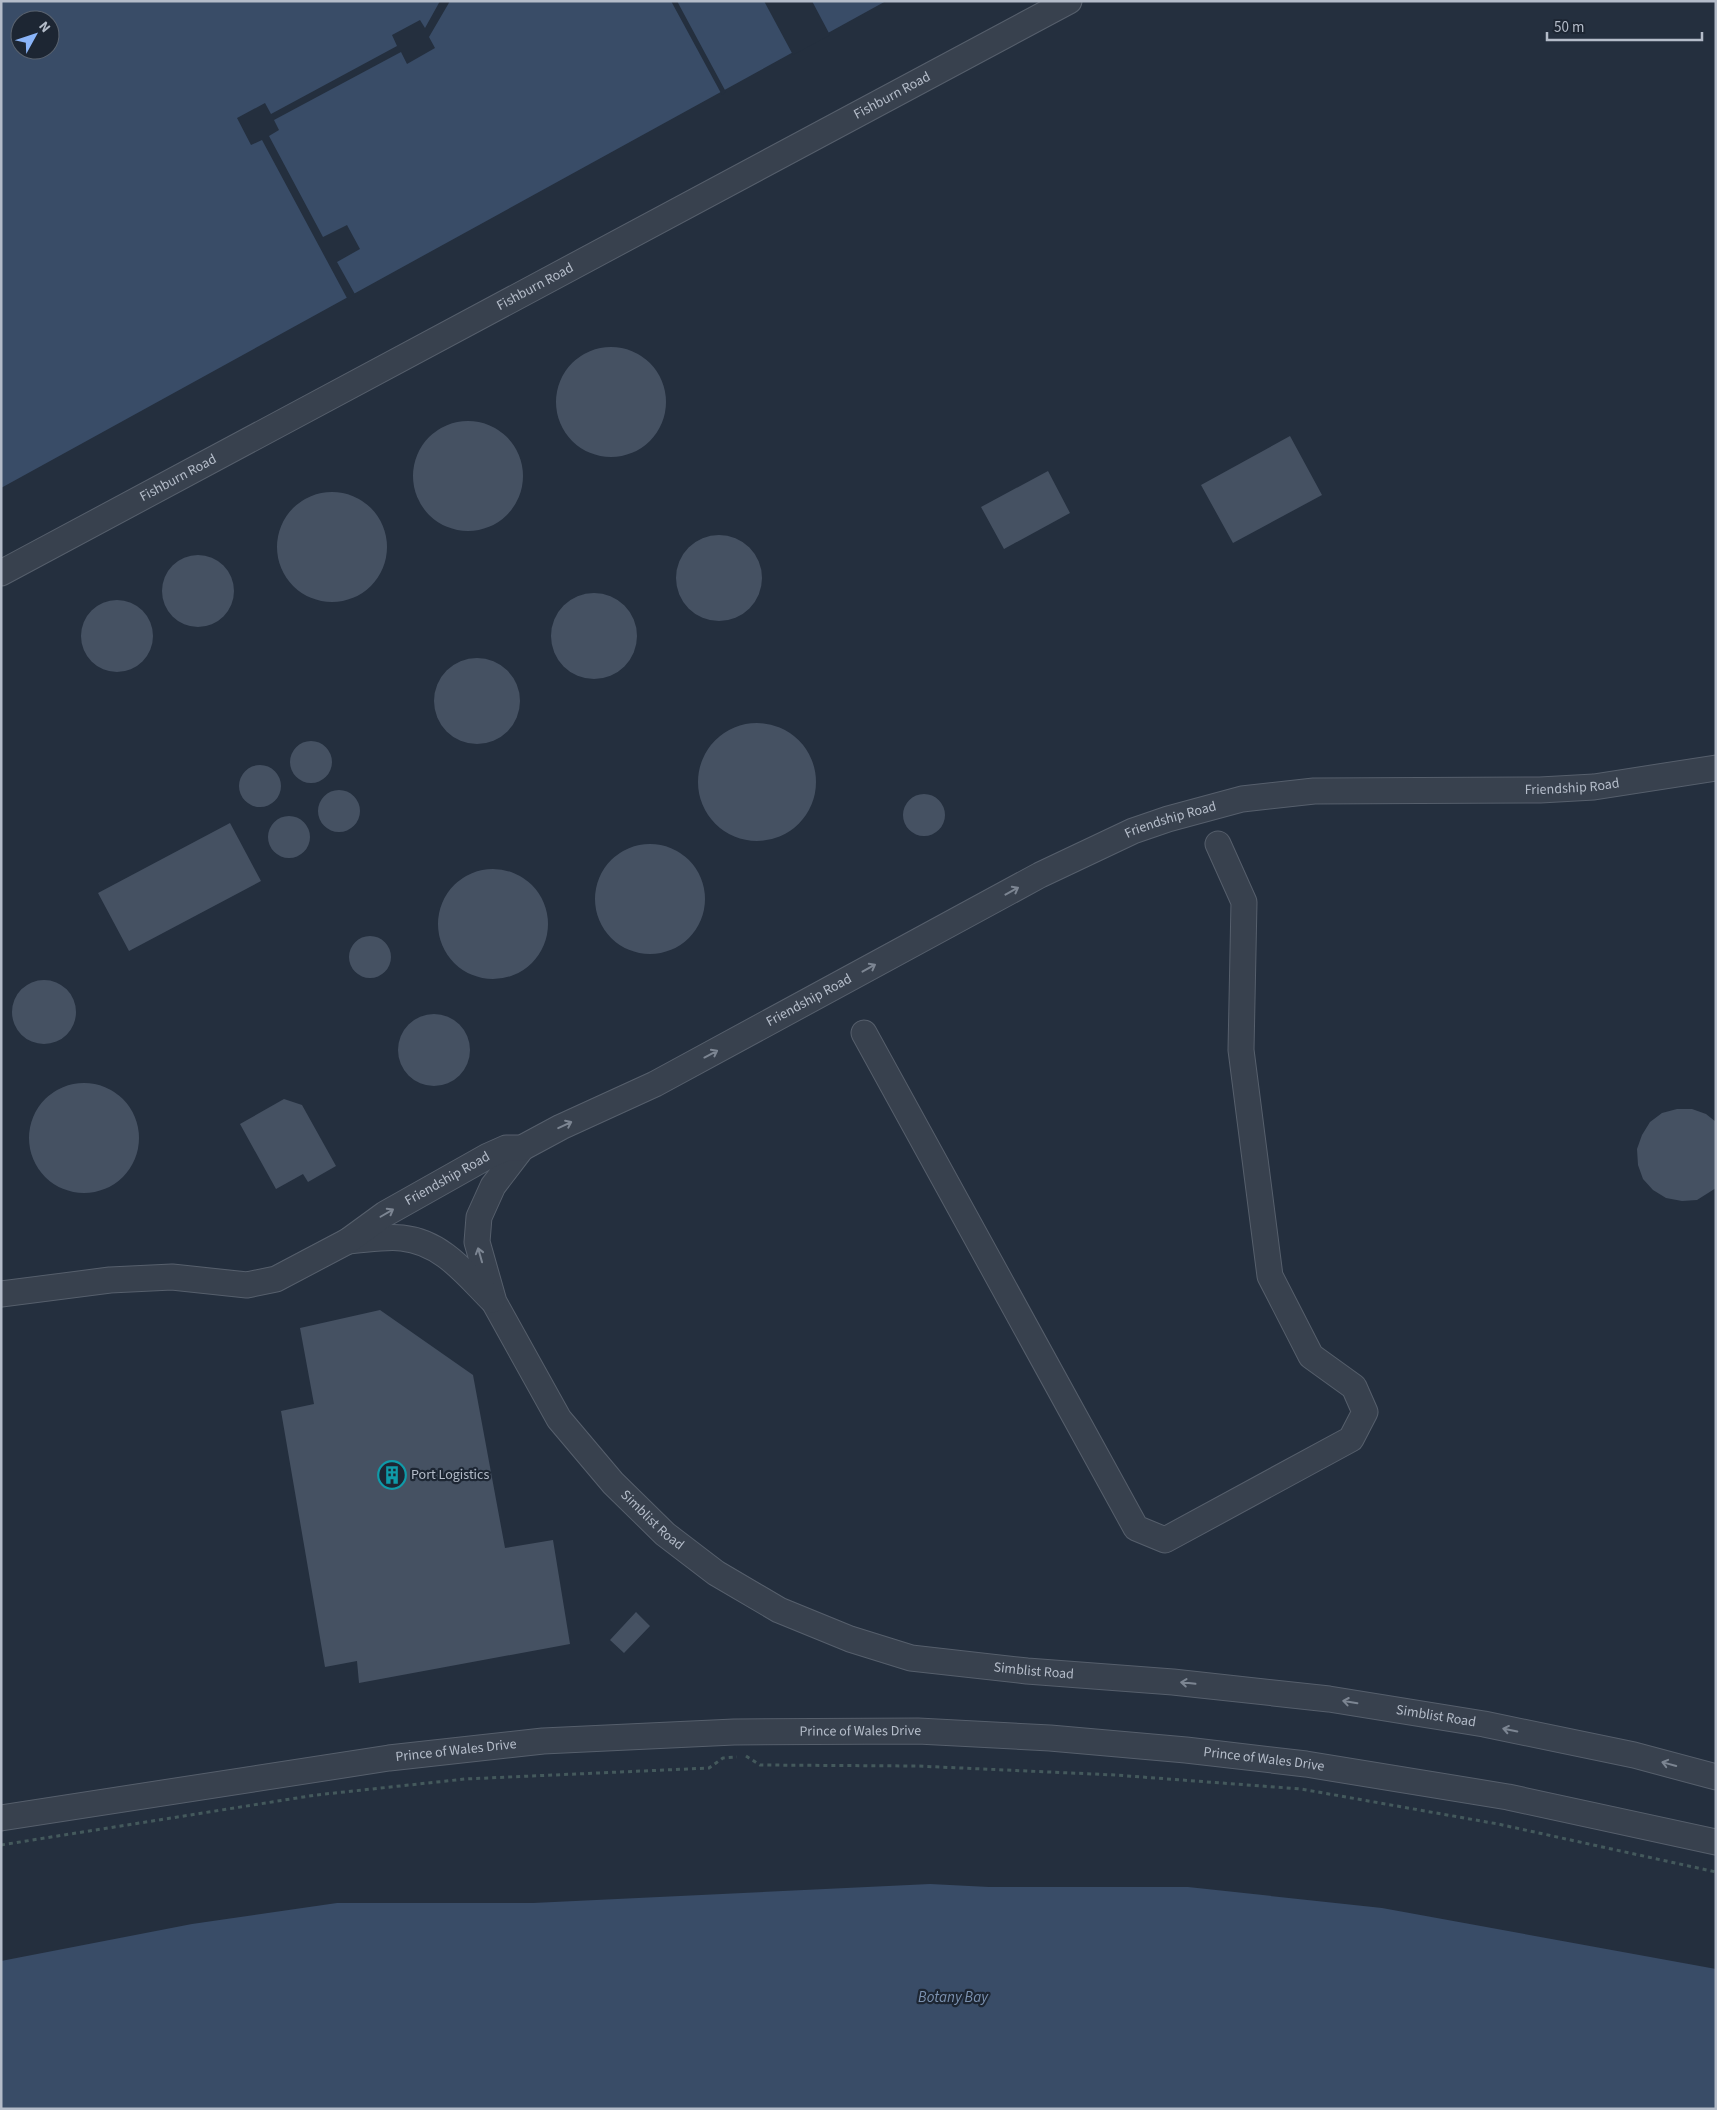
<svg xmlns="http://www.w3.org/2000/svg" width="1717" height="2110" font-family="'Source Sans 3',sans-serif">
  <rect width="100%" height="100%" fill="#242f3e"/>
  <path fill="#394c67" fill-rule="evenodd" d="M1,1H886L1,488ZM20,20H50V50H20Z
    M930,1884L989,1887H1188L1382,1908L1716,1969V2109H1V1961L192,1924L337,1903H533Z"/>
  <path fill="#242f3e" d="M440,1H450L429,37L435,48L407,64L401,52L274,120L279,130L269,136L323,237L347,225L360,249L337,262L356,296L348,300L262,140L251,145L237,118L265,103L271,114L397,46L392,35L420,20L425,28Z
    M671,1H677L726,92L722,95Z
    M764,1H812L830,35L793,55Z"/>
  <path fill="#455162" d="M556 402a55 55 0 1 1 110 0a55 55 0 1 1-110 0Z
    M413 476a55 55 0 1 1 110 0a55 55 0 1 1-110 0Z
    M1290,436L1322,495L1233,543L1201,485Z
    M1048,471L1070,513L1004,549L981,507Z
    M277 547a55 55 0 1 1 110 0a55 55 0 1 1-110 0Z
    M676 578a43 43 0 1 1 86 0a43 43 0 1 1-86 0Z
    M162 591a36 36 0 1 1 72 0a36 36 0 1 1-72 0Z
    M551 636a43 43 0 1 1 86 0a43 43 0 1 1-86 0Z
    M81 636a36 36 0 1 1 72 0a36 36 0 1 1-72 0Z
    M434 701a43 43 0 1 1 86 0a43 43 0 1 1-86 0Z
    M698 782a59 59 0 1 1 118 0a59 59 0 1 1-118 0Z
    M290 762a21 21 0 1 1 42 0a21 21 0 1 1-42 0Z
    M239 786a21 21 0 1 1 42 0a21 21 0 1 1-42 0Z
    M318 811a21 21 0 1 1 42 0a21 21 0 1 1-42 0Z
    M903 815a21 21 0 1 1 42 0a21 21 0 1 1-42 0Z
    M268 837a21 21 0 1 1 42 0a21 21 0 1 1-42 0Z
    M230,823L261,881L129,951L98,893Z
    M595 899a55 55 0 1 1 110 0a55 55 0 1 1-110 0Z
    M438 924a55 55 0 1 1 110 0a55 55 0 1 1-110 0Z
    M349 957a21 21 0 1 1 42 0a21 21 0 1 1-42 0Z
    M12 1012a32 32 0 1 1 64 0a32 32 0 1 1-64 0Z
    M398 1050a36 36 0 1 1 72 0a36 36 0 1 1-72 0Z
    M29 1138a55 55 0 1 1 110 0a55 55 0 1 1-110 0Z
    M284,1099L302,1105L336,1166L308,1182L303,1174L276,1189L240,1124Z
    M1677,1109H1692L1706,1114L1716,1122V1188L1697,1200L1682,1201L1666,1198L1653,1190L1643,1179L1638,1165L1637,1149L1642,1135L1650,1122L1662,1113Z
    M380,1310L473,1375L505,1548L553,1540L570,1644L359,1683L357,1661L325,1667L281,1411L314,1404L300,1328Z
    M636,1612L650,1626L624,1653L610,1640Z"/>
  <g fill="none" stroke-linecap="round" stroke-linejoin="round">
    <defs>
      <g id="minor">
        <path id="s1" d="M1,573L1069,1"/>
        <path d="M864,1033L1136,1528L1165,1540L1351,1439L1365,1412L1354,1387L1311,1356L1270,1276L1241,1050L1244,902L1218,844"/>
        <path id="s2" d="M522,1148L493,1186L479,1217L477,1242L494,1302L559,1419L613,1483L665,1534L716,1573L779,1610L850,1639L911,1658L1027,1671L1173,1682L1329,1699L1484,1724L1634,1755L1716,1777"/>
        <path d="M348,1241C365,1240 385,1236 402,1238C442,1242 466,1274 492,1300"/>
        <path id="s3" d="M1,1294L110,1280L172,1277L247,1285L276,1279L348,1241L385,1214L488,1156L506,1148H522L561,1127L655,1084L1040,875L1133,831L1168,819L1242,799L1314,791L1540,790L1594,787L1716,768"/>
        <path id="s4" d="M1,1818L389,1758L543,1741L734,1732L918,1731L1050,1738L1186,1750L1306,1764L1508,1797L1716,1842"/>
      </g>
    </defs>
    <use href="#minor" stroke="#565f6c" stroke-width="27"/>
    <path stroke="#44595c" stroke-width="3" stroke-dasharray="4 4" stroke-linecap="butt" d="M746,1756L760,1765L917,1766L1115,1775L1301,1789L1498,1824L1716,1872
      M1,1845L316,1795L465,1779L709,1768L723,1758L737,1757"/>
    <use href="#minor" stroke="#38414e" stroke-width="25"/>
  </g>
  <defs><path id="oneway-shaft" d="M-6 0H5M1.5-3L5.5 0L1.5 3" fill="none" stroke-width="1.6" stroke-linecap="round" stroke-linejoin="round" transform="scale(1.25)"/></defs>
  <g stroke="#7c8592">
    <use href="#oneway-shaft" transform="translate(1012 891) rotate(-29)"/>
    <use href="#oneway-shaft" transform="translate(869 968) rotate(-29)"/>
    <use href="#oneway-shaft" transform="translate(711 1054) rotate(-28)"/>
    <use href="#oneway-shaft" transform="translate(565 1125) rotate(-25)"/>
    <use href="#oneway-shaft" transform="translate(387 1213) rotate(-30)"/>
    <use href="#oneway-shaft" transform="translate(480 1255) rotate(-106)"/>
    <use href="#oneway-shaft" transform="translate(1188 1683) rotate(-174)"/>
    <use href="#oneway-shaft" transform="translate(1350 1702) rotate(-171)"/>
    <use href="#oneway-shaft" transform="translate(1510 1730) rotate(-168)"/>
    <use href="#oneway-shaft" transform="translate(1669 1764) rotate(-165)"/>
  </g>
  <defs>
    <symbol id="building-ring" viewBox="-11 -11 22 22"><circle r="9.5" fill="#1d2633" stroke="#0f9aa8" stroke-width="1.5"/><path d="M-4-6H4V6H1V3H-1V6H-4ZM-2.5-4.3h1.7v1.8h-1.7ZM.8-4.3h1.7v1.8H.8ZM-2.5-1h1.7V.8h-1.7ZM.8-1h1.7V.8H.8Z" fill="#0f9aa8"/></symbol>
  </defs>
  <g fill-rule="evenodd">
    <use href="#building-ring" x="376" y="1459" width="32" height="32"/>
  </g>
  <g text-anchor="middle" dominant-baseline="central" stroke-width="4.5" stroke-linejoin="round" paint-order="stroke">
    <g font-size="14" fill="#b4bcc9" stroke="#1d2633">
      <text stroke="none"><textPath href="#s1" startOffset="1011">Fishburn Road</textPath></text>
      <text stroke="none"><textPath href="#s1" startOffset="606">Fishburn Road</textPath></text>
      <text stroke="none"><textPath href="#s1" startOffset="201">Fishburn Road</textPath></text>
      <text stroke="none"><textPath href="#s3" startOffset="1691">Friendship Road</textPath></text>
      <text stroke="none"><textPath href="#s3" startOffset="1286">Friendship Road</textPath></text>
      <text stroke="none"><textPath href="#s3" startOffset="881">Friendship Road</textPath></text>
      <text stroke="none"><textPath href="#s3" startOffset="476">Friendship Road</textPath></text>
      <text stroke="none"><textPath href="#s2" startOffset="441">Simblist Road</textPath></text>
      <text stroke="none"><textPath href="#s2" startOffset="861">Simblist Road</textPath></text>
      <text stroke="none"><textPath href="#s2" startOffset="1266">Simblist Road</textPath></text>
      <text stroke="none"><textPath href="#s4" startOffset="865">Prince of Wales Drive</textPath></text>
      <text stroke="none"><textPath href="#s4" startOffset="460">Prince of Wales Drive</textPath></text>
      <text stroke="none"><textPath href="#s4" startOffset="1270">Prince of Wales Drive</textPath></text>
    </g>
    <g font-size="14" fill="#b4bcc9" stroke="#1d2633" text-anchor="start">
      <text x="411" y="1475">Port Logistics</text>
    </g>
    <g font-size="15" font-style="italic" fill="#7c92b1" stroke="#1d2633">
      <text x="953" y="1997">Botany Bay</text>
    </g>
  </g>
  <rect width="1717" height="2110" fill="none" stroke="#b4bcc9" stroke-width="5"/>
  <g transform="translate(35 35) rotate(50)"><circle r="24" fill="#1d2633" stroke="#59626f"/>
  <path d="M0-4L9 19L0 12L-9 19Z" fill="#8ab4f8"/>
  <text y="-8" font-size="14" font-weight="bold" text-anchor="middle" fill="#b4bcc9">N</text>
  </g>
  <path d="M1547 32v8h155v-8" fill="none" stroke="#b4bcc9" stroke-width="2.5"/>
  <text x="1554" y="32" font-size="15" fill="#b4bcc9" stroke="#1d2633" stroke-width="4" paint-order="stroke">50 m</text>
</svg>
